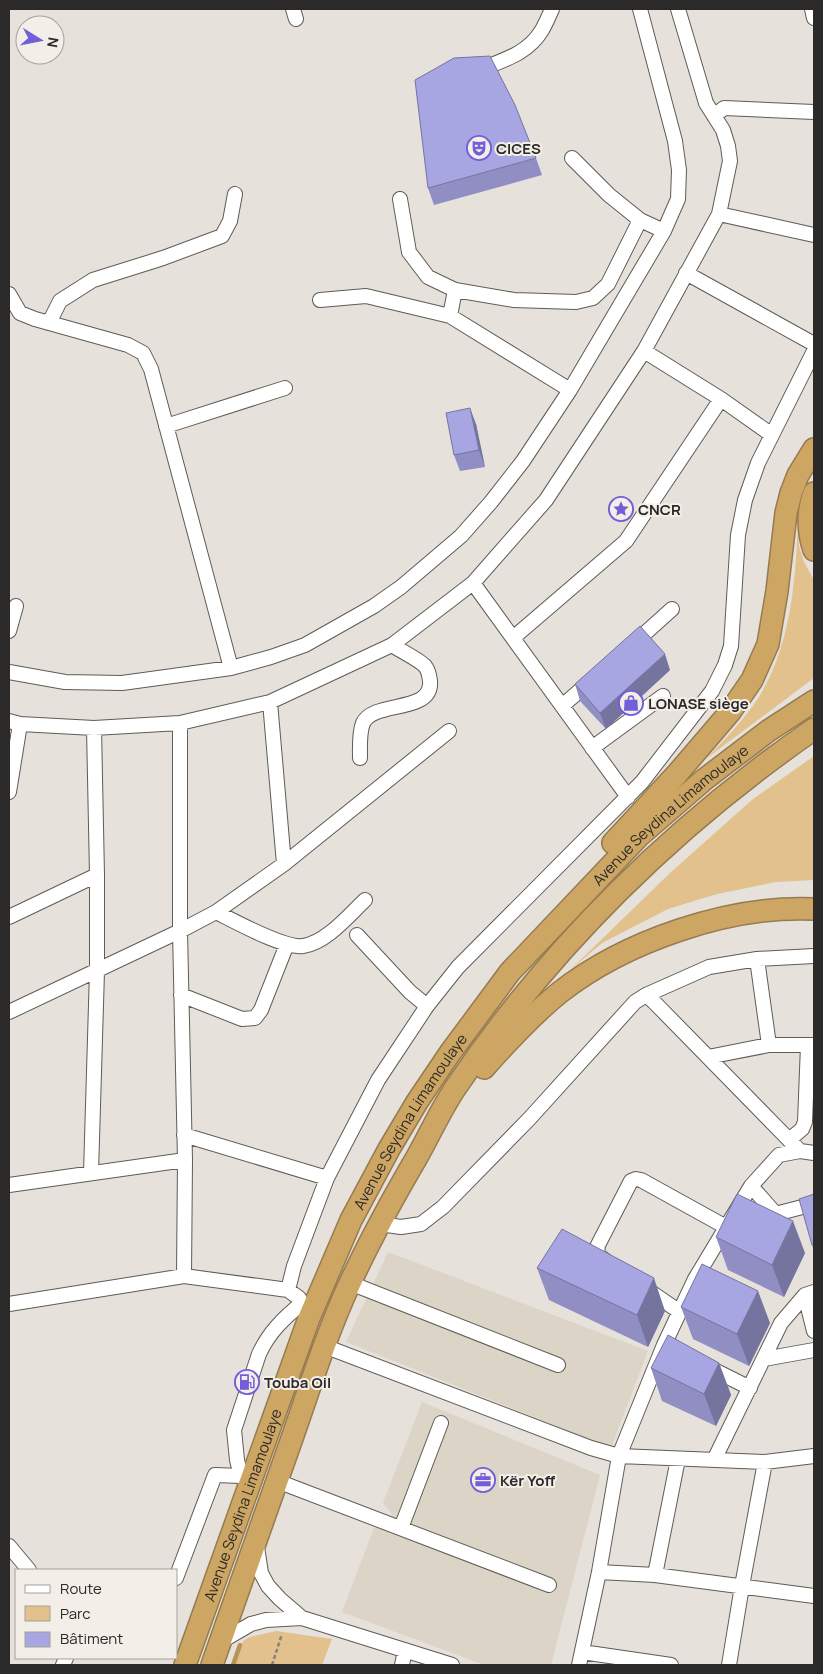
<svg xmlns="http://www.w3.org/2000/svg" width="823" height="1674" font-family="Manrope,sans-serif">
  <rect width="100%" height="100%" fill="#e6e1da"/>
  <path fill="#dcd4c6" d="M388,1252L648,1351L611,1448L346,1342Z
    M422,1402L600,1475L551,1665H484L342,1612L374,1528L386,1526L392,1514L383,1503Z"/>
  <path fill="#e2c18c" d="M798,524L799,546L804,562L814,580V678L707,758C725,739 744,720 759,697C791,644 795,584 798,524Z
    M814,756V880L776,882L717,894L668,909L602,943L569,971L670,873L753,799Z
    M276,1631L332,1639L322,1665H235L243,1641L250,1637Z"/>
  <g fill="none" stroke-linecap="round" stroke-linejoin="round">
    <path stroke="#b69358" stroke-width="4.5" d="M233,1665L240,1645"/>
    <defs>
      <path id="minor" d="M293,9L296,19
        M812,9L814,18
        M484,68C507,59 529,52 542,30C546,23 549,16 552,9
        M714,116L724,108L814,112
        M572,158L609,195L640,220L664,231
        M400,199L409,252L428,277L455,290L514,300L576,302L593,298L608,284L640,220
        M719,214L814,235
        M686,273L814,344
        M455,290L450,316L570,390
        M9,294L20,313L35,319L128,345L143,353L151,369L231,668
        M320,300L366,296L450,316
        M49,323L60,301L93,280L163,258L222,236L230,221L235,194
        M644,351L721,399L772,435
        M166,426L285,388
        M473,583L628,797
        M9,631L16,606
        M513,638L626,541L721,399
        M632,645L672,609
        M9,672L65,682L122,683L231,668L271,657L305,645L374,606L401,587L461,536L491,502L523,461L570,390L664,231L678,199L679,170L675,141L640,9
        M270,702L284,864
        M562,706L592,680
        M9,721L20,724L94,728L180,723L270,702L392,645L473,583L546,500L644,351L719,214L730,161L728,146L723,130L706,103L678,9
        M180,723V931L185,1160L184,1276
        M592,748L663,696
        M360,758C360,747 359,733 363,723C374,700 433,714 430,681C429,675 429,671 425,666C418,659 401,651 392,645
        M9,792L20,724
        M216,912C234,921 285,949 303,946C326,943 349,915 365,900
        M9,917L97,875
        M357,935L410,992L427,1006
        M757,959L769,1045
        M181,995L242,1019L255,1018L261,1010L287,944
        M646,995L709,967L757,959L814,956
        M9,1012L180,931L216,912L284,864L449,731
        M708,1057L769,1045H814
        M184,1135L327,1178
        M789,1140L802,1129L805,1122L808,1045
        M91,1173L97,971V875L94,728
        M9,1185L185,1160
        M751,1186L774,1212L779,1213L814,1204
        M380,1224L401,1227L421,1224L443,1207L530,1118L635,1002L646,995L654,1002L800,1151
        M607,1262L597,1254L598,1245L631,1181L636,1179L641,1180L726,1227
        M350,1283L558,1365
        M645,1288L680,1312
        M288,1290L294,1266L327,1178L378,1080L427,1006L458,967L642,782L712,691L725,665L731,646L738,535L745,500L758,463L814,351
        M805,1295L814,1331
        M9,1304L184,1276L288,1290L299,1298L309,1318
        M324,1346L591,1448L619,1456L765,1462L814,1456
        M764,1359L814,1350
        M708,1367L750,1388
        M714,1460L781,1323L805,1295L814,1292
        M241,1476L237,1460L234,1430L259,1354C269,1332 284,1318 302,1303
        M277,1481L549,1585
        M401,1528L441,1423
        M9,1546L29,1570
        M257,1547L261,1573L268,1586L280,1599L302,1618L452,1665
        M599,1572L655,1575L814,1596
        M655,1575L678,1459
        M176,1578L215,1475L241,1476L247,1474
        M220,1642L251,1624L266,1620L302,1618
        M582,1652L671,1665
        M63,1665L66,1658
        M402,1665L405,1650
        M579,1665L599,1572L619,1456L664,1345L695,1279L751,1186L779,1155L800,1151L814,1153
        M729,1665L742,1586L765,1462"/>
      <g id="highway">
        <path d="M814,493C807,511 808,532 814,550"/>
        <path d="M613,843L677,774L730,712L752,680L768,644L777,591L786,513L791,493L798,475L814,449"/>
        <path d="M484,1068C507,1042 532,1015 559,993C625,941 730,905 814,909"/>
        <path id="s1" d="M185,1665L309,1318L351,1220L389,1149L417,1102L450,1053L510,972L639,836L705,779L768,731L814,701"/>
        <path d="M212,1665C238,1592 264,1518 290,1444C309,1390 326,1335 350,1283C370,1240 393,1198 417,1157C430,1134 441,1109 456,1087C551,946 675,825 814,729"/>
      </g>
    </defs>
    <use href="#minor" stroke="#5f5b55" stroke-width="16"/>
    <use href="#highway" stroke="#957b4f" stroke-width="24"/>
    <path stroke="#86827e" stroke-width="2.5" stroke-dasharray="4 2.5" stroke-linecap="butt" d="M272,1665L282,1634"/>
    <use href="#minor" stroke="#fff" stroke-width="14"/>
    <use href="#highway" stroke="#cea664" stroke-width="21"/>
  </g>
  <path fill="#908ec2" d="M536,158L542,175L434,205L428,188Z
    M476,424L485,467L460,471L454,455Z
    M670,670L606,729L580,701L575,684Z
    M814,1194V1252L812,1245Z
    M716,1237L805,1253L784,1297L728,1270Z
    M537,1268L665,1311L648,1347L549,1300Z
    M681,1307L770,1323L749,1366L693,1339Z
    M719,1363L731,1395L716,1426L662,1401L651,1368Z"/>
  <path fill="#75749e" d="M470,408L476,424L485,467L479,450Z
    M665,654L670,670L606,729L600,713Z
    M793,1221L805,1253L784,1297L772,1265Z
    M654,1278L665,1311L648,1347L637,1315Z
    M758,1291L770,1323L749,1366L737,1334Z
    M719,1363L731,1395L716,1426L704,1394Z"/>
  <path fill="#a7a5e2" stroke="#75749e" d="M490,56L515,105L536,158L428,188L415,80L454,58Z
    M470,408L479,450L454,455L446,413Z
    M640,626L665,654L600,713L575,684Z
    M737,1194L793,1221L772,1265L716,1237Z
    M814,1194V1244L812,1245L799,1199Z
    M562,1229L654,1278L637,1315L537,1268Z
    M702,1264L758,1291L737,1334L681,1307Z
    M668,1335L719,1363L704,1394L651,1368Z"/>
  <defs>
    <symbol id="theatre-ring" viewBox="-11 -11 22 22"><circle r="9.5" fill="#f3eee7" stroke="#715ed9" stroke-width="1.5"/><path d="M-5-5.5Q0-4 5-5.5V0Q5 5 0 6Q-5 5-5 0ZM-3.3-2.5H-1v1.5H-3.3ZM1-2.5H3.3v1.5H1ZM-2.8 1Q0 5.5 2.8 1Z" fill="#715ed9"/></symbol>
    <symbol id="sight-ring" viewBox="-11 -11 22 22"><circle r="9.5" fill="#f3eee7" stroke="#715ed9" stroke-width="1.5"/><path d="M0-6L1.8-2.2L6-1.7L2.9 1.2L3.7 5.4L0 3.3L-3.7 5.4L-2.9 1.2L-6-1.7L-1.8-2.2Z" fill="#715ed9"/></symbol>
    <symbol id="shop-ring" viewBox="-11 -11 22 22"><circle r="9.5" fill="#f3eee7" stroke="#715ed9" stroke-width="1.5"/><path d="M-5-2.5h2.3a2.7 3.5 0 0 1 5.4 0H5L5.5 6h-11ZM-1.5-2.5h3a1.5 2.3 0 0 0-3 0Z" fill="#715ed9"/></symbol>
    <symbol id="fuel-ring" viewBox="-11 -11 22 22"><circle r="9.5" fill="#f3eee7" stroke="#715ed9" stroke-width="1.5"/><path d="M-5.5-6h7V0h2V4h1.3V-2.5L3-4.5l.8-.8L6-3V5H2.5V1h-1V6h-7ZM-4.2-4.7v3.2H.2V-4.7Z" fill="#715ed9"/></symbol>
    <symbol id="office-ring" viewBox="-11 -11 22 22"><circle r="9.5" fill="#f3eee7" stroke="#715ed9" stroke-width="1.5"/><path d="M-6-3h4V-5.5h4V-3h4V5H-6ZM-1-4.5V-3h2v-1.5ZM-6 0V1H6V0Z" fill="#715ed9"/></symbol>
  </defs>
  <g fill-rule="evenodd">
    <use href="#theatre-ring" x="465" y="134" width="28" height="28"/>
    <use href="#sight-ring" x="607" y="495" width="28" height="28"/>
    <use href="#shop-ring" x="617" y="689" width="28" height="28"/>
    <use href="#fuel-ring" x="233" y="1368" width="28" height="28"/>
    <use href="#office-ring" x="469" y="1466" width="28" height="28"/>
  </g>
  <g text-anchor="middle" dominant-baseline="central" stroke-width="4" stroke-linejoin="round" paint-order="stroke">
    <g font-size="15" font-weight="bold" fill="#2c2a28" stroke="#f3eee7" text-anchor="start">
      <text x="496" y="148">CICES</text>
      <text x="638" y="509">CNCR</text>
      <text x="648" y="703">LONASE siège</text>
      <text x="264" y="1382">Touba Oil</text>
      <text x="500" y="1480">Kër Yoff</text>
    </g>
    <g font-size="15" fill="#2c2a28" stroke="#f3eee7">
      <text stroke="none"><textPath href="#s1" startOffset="995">Avenue Seydina Limamoulaye</textPath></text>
      <text stroke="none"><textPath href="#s1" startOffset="590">Avenue Seydina Limamoulaye</textPath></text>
      <text stroke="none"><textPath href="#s1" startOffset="170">Avenue Seydina Limamoulaye</textPath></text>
    </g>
  </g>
  <rect width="823" height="1674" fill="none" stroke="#2c2a28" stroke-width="20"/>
  <rect x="15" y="1569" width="162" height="90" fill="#f3eee7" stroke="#a3a09b"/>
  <rect x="25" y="1585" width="25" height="8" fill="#ffffff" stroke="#a3a09b"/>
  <text x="60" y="1594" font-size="15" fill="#2c2a28">Route</text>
  <rect x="25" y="1606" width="25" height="15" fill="#e2c18c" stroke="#a3a09b"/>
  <text x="60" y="1619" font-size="15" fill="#2c2a28">Parc</text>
  <rect x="25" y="1632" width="25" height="15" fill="#a7a5e2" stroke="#a3a09b"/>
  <text x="60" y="1644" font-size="15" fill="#2c2a28">Bâtiment</text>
  <g transform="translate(40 40) rotate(100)"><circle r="24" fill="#f3eee7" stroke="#a3a09b"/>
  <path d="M0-4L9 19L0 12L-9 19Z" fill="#715ed9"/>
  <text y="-8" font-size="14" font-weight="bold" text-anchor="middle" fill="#2c2a28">N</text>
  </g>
</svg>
